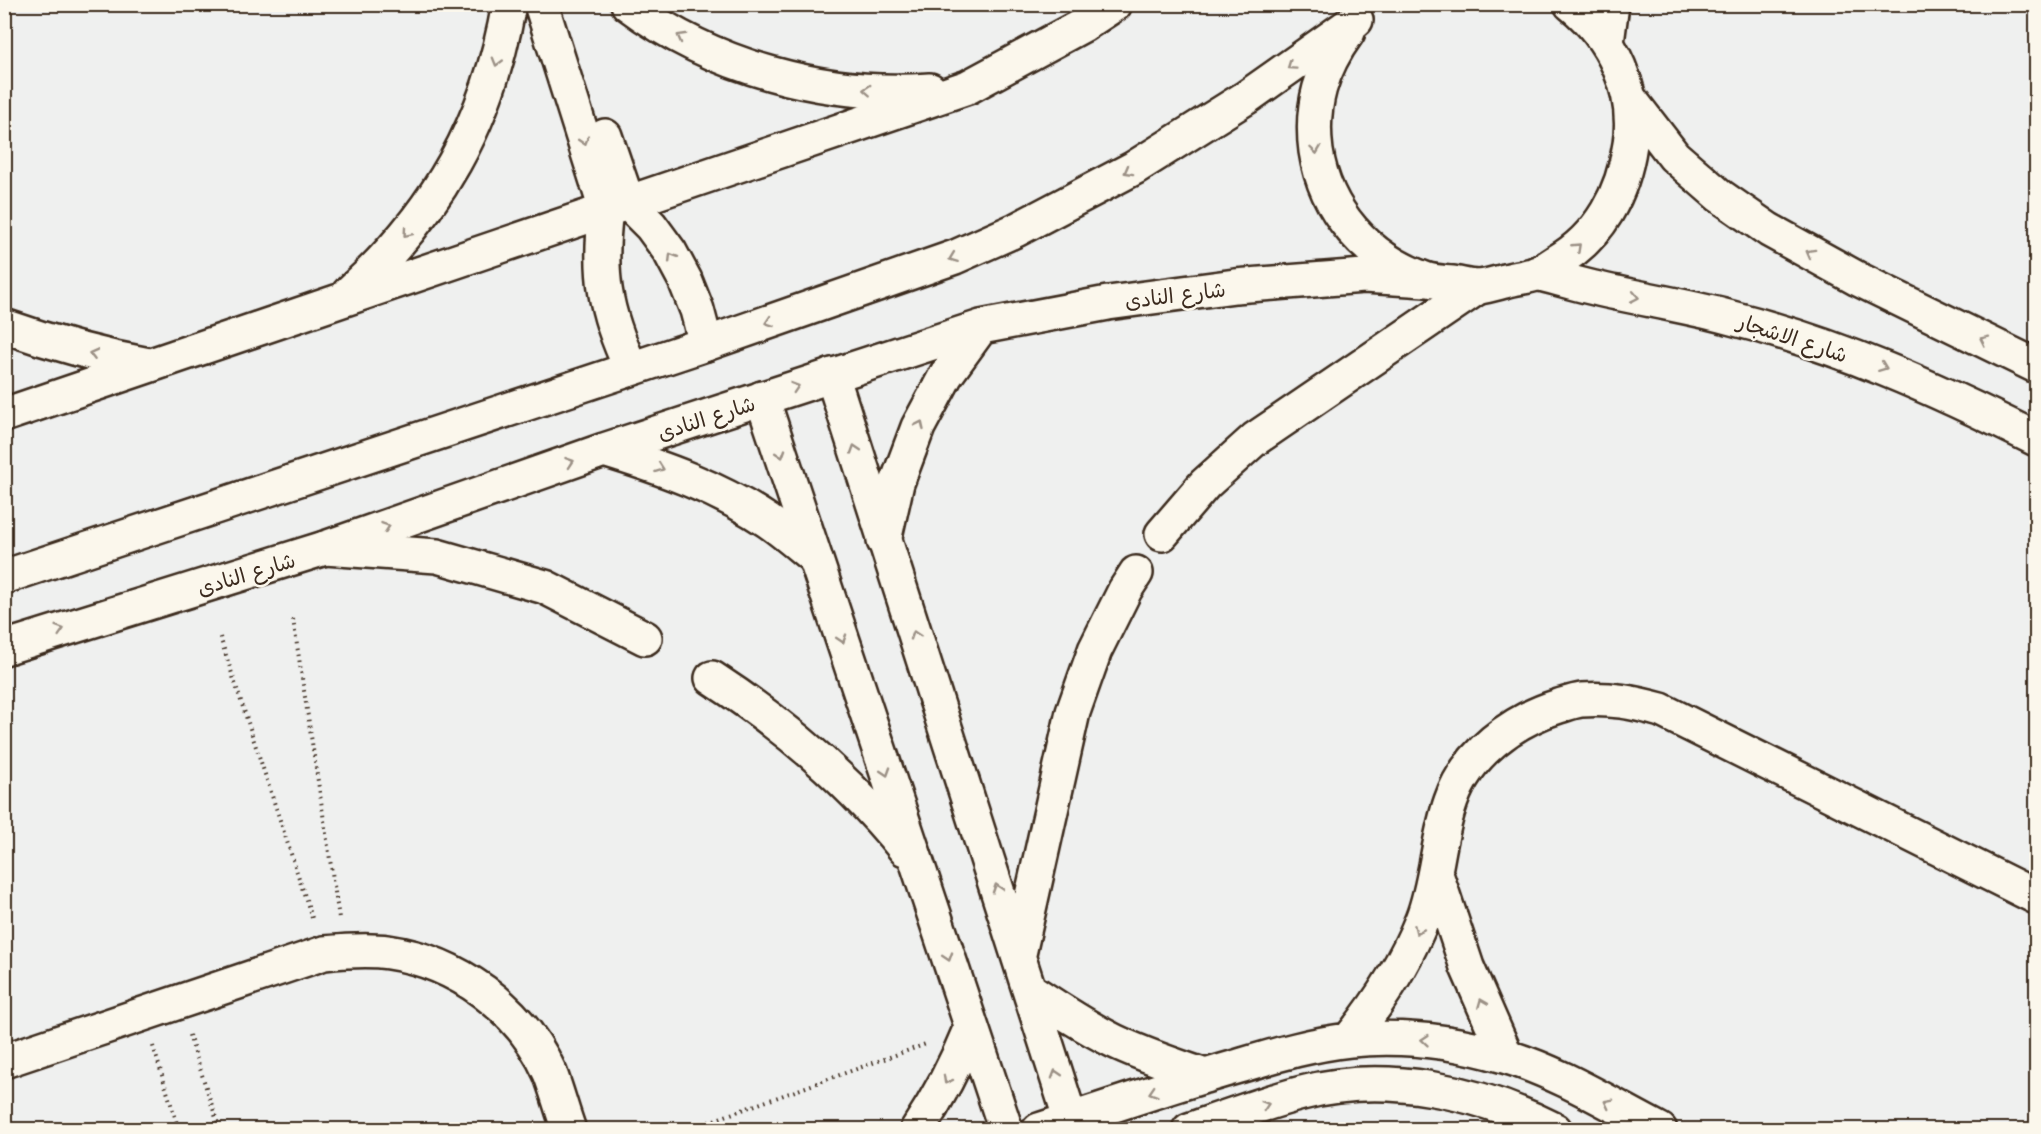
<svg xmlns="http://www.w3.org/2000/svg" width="2041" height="1134" font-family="Mali,'Playpen Sans Arabic',sans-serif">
  <rect width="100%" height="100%" fill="#eff0ef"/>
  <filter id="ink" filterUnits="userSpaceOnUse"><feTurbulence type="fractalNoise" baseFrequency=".0167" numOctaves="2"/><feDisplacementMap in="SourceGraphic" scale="12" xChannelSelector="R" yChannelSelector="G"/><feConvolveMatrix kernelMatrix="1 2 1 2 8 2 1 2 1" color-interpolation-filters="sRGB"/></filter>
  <g filter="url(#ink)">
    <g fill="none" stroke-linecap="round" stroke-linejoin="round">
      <defs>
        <path id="street" d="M541,4L606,210C598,272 604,311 631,368
          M628,4C712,67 826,98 930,90
          M605,136L628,203L651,226L670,252L685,280L697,310L706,344
          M349,293C437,213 489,122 509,4
          M4,326C52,343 99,356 149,365
          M832,375L1074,1130
          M762,398L1006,1130
          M4,415L968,87L1083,25L1115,4
          M1162,534L1205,484L1255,439L1478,287
          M325,548L437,556L545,587L645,638
          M712,678C786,726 850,781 905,849
          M1436,874L1467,967L1506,1056
          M1019,954L1073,712L1095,650L1125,590L1136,573
          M1030,990C1057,1008 1084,1026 1114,1041C1143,1055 1174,1065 1205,1076
          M1349,1040C1379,1003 1404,965 1422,920C1437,882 1437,840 1451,801C1467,754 1513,720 1559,706C1566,704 1574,701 1581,700C1612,698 1632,702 1661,710L2036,897
          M4,1061L324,953C344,951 367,949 388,952C457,962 521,1008 550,1073C557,1091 562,1111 569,1130
          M917,1130C939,1097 956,1064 971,1027
          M1039,1130C1106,1108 1172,1085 1239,1066C1276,1055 1312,1044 1350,1040C1402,1035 1454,1041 1504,1056C1557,1071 1610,1104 1660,1130
          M1189,1130C1226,1117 1264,1103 1302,1093C1386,1071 1479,1091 1555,1130"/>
        <path id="secondary" d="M1348,32C1321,69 1310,106 1316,151C1325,211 1368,259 1425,279C1433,282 1443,282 1452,283C1460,284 1470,287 1479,287C1487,286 1497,283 1505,281C1515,278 1527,277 1536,274C1543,271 1550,266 1556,262C1600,237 1623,193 1630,144C1638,91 1612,37 1571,4
          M1607,43L1612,4
          M1630,99L1674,156L1720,196L1769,230L1858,279L2036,366
          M1537,273C1564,280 1590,288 1617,293C1654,301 1691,307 1728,317C1836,344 1937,389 2036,439
          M604,450C663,468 717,487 768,521C784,532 800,546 815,558
          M884,541L897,483L918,427L946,375L981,327
          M4,577L706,344L955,257L1016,230L1134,168L1247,97L1356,20
          M4,648L325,548L604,450L981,327L1108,303L1235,286L1364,276L1426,280"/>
      </defs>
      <use href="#street" stroke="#3b2a1e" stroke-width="38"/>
      <use href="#secondary" stroke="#3b2a1e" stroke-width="38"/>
      <path stroke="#3b2a1e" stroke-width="4" stroke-dasharray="1.5 4.5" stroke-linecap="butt" d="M293,619L339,918
        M220,637L313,921
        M189,1035L220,1130
        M153,1046L179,1130
        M686,1130L926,1044"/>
      <use href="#street" stroke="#fbf7ec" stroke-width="33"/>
      <use href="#secondary" stroke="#fbf7ec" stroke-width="33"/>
    </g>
    <defs><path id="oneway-chevron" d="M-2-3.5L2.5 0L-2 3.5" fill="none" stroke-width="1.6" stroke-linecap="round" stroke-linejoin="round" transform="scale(1.5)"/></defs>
    <g stroke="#9b9085">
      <use href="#oneway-chevron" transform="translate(681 37) rotate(-151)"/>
      <use href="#oneway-chevron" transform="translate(497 62) rotate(106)"/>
      <use href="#oneway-chevron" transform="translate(1291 66) rotate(145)"/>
      <use href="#oneway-chevron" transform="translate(867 90) rotate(-177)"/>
      <use href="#oneway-chevron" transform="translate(584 141) rotate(73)"/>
      <use href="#oneway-chevron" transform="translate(1316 150) rotate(82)"/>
      <use href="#oneway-chevron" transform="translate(1128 171) rotate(151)"/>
      <use href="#oneway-chevron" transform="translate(407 233) rotate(131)"/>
      <use href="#oneway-chevron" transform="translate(1577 247) rotate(-43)"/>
      <use href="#oneway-chevron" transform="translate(1810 253) rotate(-151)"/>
      <use href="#oneway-chevron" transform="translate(672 257) rotate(-121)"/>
      <use href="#oneway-chevron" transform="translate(953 258) rotate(159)"/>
      <use href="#oneway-chevron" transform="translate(1635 297) rotate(11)"/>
      <use href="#oneway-chevron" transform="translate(769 322) rotate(161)"/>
      <use href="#oneway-chevron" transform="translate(1984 340) rotate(-154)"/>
      <use href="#oneway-chevron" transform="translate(93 354) rotate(-166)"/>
      <use href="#oneway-chevron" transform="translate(1883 367) rotate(21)"/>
      <use href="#oneway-chevron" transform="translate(795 387) rotate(-18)"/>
      <use href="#oneway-chevron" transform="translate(920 425) rotate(-65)"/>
      <use href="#oneway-chevron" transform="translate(855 449) rotate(-108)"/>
      <use href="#oneway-chevron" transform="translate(781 454) rotate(72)"/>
      <use href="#oneway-chevron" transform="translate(570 462) rotate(-19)"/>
      <use href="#oneway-chevron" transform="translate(660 468) rotate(20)"/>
      <use href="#oneway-chevron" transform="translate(386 527) rotate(-19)"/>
      <use href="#oneway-chevron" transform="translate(60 630) rotate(-17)"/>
      <use href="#oneway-chevron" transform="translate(915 635) rotate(-108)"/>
      <use href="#oneway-chevron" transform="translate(842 639) rotate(72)"/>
      <use href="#oneway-chevron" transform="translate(886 772) rotate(72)"/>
      <use href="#oneway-chevron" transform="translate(997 888) rotate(-108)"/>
      <use href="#oneway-chevron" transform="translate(1418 930) rotate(114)"/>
      <use href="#oneway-chevron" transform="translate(948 957) rotate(72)"/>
      <use href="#oneway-chevron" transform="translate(1482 1003) rotate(-112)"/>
      <use href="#oneway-chevron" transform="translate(1425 1040) rotate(-175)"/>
      <use href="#oneway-chevron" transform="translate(1056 1074) rotate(-107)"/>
      <use href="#oneway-chevron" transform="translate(947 1080) rotate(119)"/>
      <use href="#oneway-chevron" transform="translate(1153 1092) rotate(162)"/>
      <use href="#oneway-chevron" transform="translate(1608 1103) rotate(-153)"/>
      <use href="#oneway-chevron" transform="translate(1265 1105) rotate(-18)"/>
    </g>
  </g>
  <g text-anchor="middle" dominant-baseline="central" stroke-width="5" stroke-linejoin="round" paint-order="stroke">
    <g font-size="21" fill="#3b2a1e" stroke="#fbf7ec">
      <text transform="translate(1175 294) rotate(-7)">شارع النادى</text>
      <text transform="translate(1793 337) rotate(18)">شارع الاشجار</text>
      <text transform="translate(706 417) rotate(-18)">شارع النادى</text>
      <text transform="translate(246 573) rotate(-17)">شارع النادى</text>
    </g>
  </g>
  <rect width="2041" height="1134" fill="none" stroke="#fbf7ec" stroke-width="24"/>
  <rect x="12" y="12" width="2017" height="1110" fill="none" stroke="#3b2a1e" stroke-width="2" filter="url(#ink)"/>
</svg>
